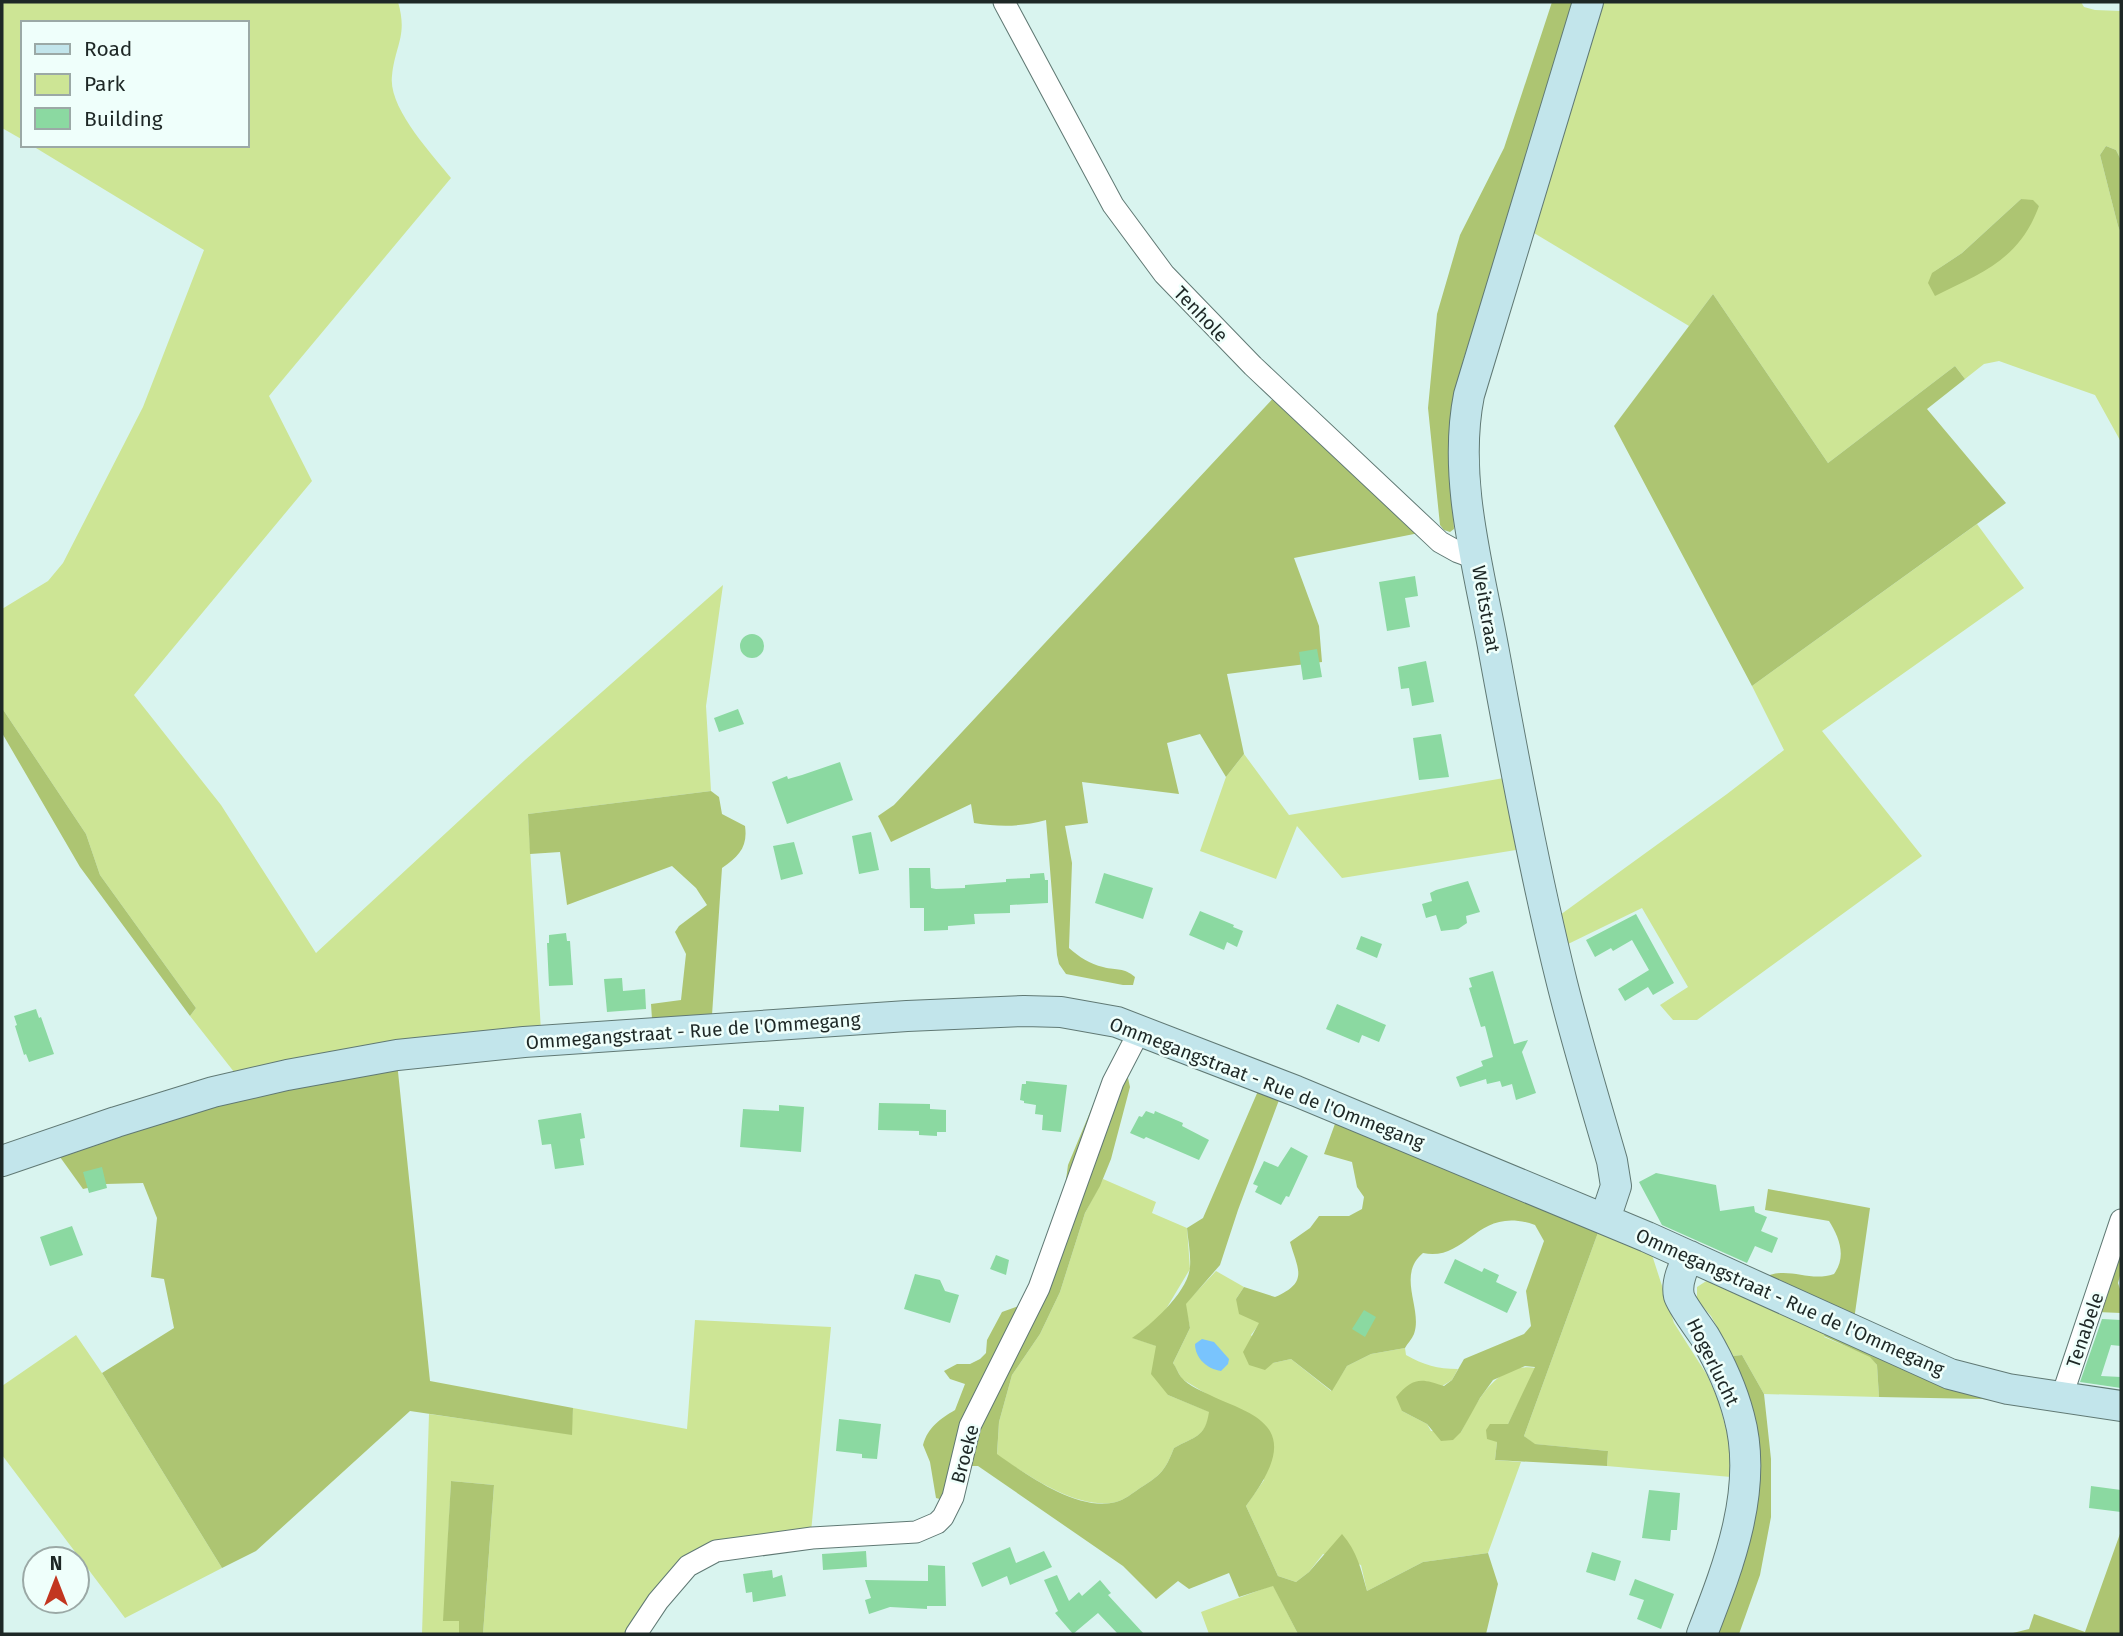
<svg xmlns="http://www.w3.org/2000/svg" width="2123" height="1636" font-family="'Fira Sans',sans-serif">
  <rect width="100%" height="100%" fill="#d9f4ef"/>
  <path fill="#cde595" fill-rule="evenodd" d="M2,2H398C408,36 395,45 392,76C388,108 432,154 451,178L269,396L312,481L134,695L221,805L316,953L525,760L723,585L706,706L711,791L528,814L541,1031L238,1077L190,1016L196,1008L100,875L86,834L2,708V609L48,581L63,563L143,407L204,250L31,145H247V23H23V140L2,128Z
    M1602,2H2081L2084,7L2095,10L2121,11V160L2116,150L2106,146L2100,155L2118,226L2121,233V442L2095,395L1999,361L1984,364L1965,379L1955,366L1828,463L1713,294L1689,326L1534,233ZM2021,199L2039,206L1932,273L1962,253Z
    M1977,524L2024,588L1822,731L1922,856L1697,1020H1673L1660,1005L1688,987L1642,908L1566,945L1560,915L1727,794L1784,750L1752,686Z
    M1244,754L1289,815L1504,778L1516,850L1342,878L1297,826L1276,879L1200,851L1226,777Z
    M1103,1179L1156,1202L1152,1213L1187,1228L1190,1269L1163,1314L1133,1338L1157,1346L1168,1395L1210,1412C1205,1438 1195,1436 1174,1448C1165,1471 1161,1475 1140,1488C1133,1493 1124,1500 1116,1502C1078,1511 1027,1475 997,1455L999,1422L1012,1375L1040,1334L1060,1292L1085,1213Z
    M1600,1227L1647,1247L1653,1258L1674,1323L1707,1375L1718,1400L1728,1436L1731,1477L1607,1466L1608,1451L1534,1444L1524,1436Z
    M1216,1271L1244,1287L1236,1299L1260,1323L1251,1335L1273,1363L1291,1359L1331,1391L1347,1366L1371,1354L1405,1348L1406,1355C1424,1365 1437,1369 1458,1369L1452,1380L1402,1411L1427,1424L1431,1431L1461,1432C1476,1403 1496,1361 1536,1368L1508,1424H1490L1497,1442L1495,1460L1521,1462L1488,1553L1423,1562L1367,1591L1361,1565L1323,1554L1309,1572L1296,1582L1278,1576L1246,1506L1264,1480L1205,1393L1182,1379L1173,1363L1190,1328L1185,1304Z
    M1711,1278L1828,1327L1824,1337L1870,1356L1877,1365L1879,1397L1764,1394L1742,1355L1733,1356L1711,1316L1697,1300V1287Z
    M695,1320L831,1327L811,1532L704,1549L629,1634H483L494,1485L451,1481L444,1621H459V1634H422L429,1414L571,1434L573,1408L687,1429Z
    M76,1335L102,1373L222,1568L125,1618L2,1455V1386Z
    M1273,1585L1298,1634H1209L1201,1612Z"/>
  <path fill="#adc572" d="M1552,2H1574L1463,361L1453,416L1452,486L1454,529L1450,532L1444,530L1440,525L1428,408L1437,314L1460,235L1504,148Z
    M2106,146L2116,150L2121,160V233L2118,226L2100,155Z
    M2021,199L2033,200L2039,206C2019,260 1983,272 1935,296L1928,283L1932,273L1962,253Z
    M1713,294L1828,463L1955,366L1965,379L1927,409L2006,503L1752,686L1614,426Z
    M1278,393L1419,533L1294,558L1319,626L1322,662L1227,674L1244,754L1226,777L1200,734L1167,743L1179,794L1082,782L1088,823L1065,826L1072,863L1069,948C1079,957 1090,964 1103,967C1118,971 1123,967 1135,977L1133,985H1123L1066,974L1059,964L1057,955L1046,820C1021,827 1000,827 974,823L971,804L891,842L878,816L894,805Z
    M2,708L86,834L100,875L196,1008L190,1016L80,867L2,733Z
    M711,791L719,797L722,814L745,826C748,847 739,856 722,868L712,1015L652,1019L651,1004L681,1000L686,954L675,932L679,926L707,905L696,888L672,866L567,905L560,852L530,854L528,814Z
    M397,1062L430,1381L573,1408L572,1435L410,1411L256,1551L222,1568L102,1373L174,1328L164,1279L151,1277L157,1218L143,1183L106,1184L83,1189L60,1157L100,1142L97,1134Z
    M1113,1067L1128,1078L1130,1087L1111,1159L1100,1186L1085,1213L1060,1292L1040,1334L1012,1375L999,1422L997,1454C1027,1475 1078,1512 1116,1502C1124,1500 1133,1493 1140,1488C1161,1475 1165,1471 1174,1448C1195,1436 1205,1438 1209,1412L1168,1395L1151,1374L1156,1346L1132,1338C1152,1324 1188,1292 1190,1267C1191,1254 1188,1240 1187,1228L1203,1218L1258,1091L1279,1100L1238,1210L1220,1265L1186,1304L1190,1328L1173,1363C1176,1367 1178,1373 1181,1377C1188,1386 1204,1392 1214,1397C1231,1405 1255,1412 1267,1427C1287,1451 1260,1486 1246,1506L1278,1576L1296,1582L1309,1572L1342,1534C1357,1551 1361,1569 1367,1591L1423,1562L1488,1553L1498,1584L1486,1634H1298L1273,1586L1239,1597L1229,1573L1189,1589L1178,1581L1156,1599L1123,1566L978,1466H957L947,1501L936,1498L930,1462L923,1445C928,1427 940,1419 955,1410L965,1384L950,1379L944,1371L957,1364H970L980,1359L986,1353L987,1340L1002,1312L1019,1306L1035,1308L1065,1187L1068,1165L1103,1081Z
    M1336,1121L1600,1227L1524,1436L1535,1444L1608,1451L1607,1466L1495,1460L1497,1442L1487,1439L1486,1430L1490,1424H1508L1535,1367L1525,1366L1493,1380L1480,1398L1461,1432L1453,1440L1441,1441L1427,1424L1402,1411L1396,1397C1413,1377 1421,1378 1444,1386L1452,1380L1464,1359L1524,1334L1531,1326L1526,1291L1544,1241L1535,1225C1477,1204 1468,1262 1423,1253C1396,1275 1423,1309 1414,1334C1412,1339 1407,1344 1405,1348L1371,1354L1347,1366L1332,1391L1291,1359L1273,1363L1265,1370L1249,1365L1243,1352L1259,1323L1239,1314L1236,1299L1244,1287L1275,1297C1309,1282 1298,1270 1290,1242L1310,1228L1319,1216H1349L1362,1209L1364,1197L1357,1187L1352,1162L1324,1154Z
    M1768,1189L1870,1208L1854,1320L1761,1279C1786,1264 1808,1283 1834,1274C1847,1256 1839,1237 1829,1221L1765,1210Z
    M2121,1236V1272L2118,1283L2121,1292V1313L2097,1312Z
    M1828,1327L2043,1405L1982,1399L1879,1397L1877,1365L1870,1357L1824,1336Z
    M1742,1355L1764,1394L1771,1459V1517L1760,1575L1739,1634H1715L1753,1414L1733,1356Z
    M451,1481L494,1485L483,1634H459V1621H443Z
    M2121,1531V1634H2009L2029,1629L2034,1614L2085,1632Z"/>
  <path fill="#79c4fd" d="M1202,1339L1214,1342L1229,1359L1228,1364L1221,1371C1207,1369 1195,1358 1195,1344Z"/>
  <path fill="#8bd9a1" d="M1415,576L1418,596L1405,598L1410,627L1387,631L1379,582Z
    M740 646a12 12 0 1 1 24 0a12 12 0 1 1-24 0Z
    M1317,649L1322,677L1303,680L1299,652Z
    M1426,661L1434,702L1412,706L1409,688L1401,689L1398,667Z
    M738,709L744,724L719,732L714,718Z
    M1441,734L1449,777L1419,780L1413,738Z
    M840,762L853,800L787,824L772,782L787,776L788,779L802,775Z
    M871,832L879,870L859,874L852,836Z
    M794,842L803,874L781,880L773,846Z
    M909,868H930L931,888L936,889L965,888V885L1006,882V879L1030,878V874L1044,873L1045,880H1048V903L1010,905V913L974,914L975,924L948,926V930L924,931V908H910Z
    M1104,873L1153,888L1143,919L1095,903Z
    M1468,881L1480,912L1466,916L1467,923L1458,929L1441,931L1436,915L1426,918L1422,904L1432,901L1430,893L1436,890Z
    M1200,911L1234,925L1233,927L1243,931L1237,947L1227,942L1224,950L1189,935Z
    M1636,914L1674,983L1653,995L1648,987L1625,1001L1618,989L1649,970L1632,940L1613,951L1611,948L1595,957L1586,940Z
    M566,933L567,941H570L573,985L549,986L547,943H549V935Z
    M1361,936L1382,944L1377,958L1356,949Z
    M1493,971L1514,1044L1528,1040L1522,1052L1536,1093L1516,1100L1512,1084L1502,1087L1500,1081L1487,1084L1486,1079L1460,1087L1456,1077L1483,1066L1481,1061L1493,1057L1485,1026L1481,1027L1469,988L1472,987L1469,978Z
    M622,978L623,991L645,989L646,1009L607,1012L604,979Z
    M1337,1004L1386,1025L1379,1042L1362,1035L1359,1043L1326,1029Z
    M36,1009L39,1018L41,1017L54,1054L29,1062L26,1054L24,1055L15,1026L17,1025L14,1016Z
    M1026,1081L1067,1085L1061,1132L1042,1130L1043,1115L1035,1114L1036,1105L1024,1103V1101L1020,1100L1022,1084H1026Z
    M879,1103L930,1104V1109L946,1110V1132H937V1136L919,1135V1131L878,1130Z
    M779,1105L804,1107L801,1152L740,1147L743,1109L779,1111Z
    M1146,1111L1154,1114L1155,1111L1183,1123L1182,1126L1209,1140L1199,1160L1146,1137L1144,1139L1130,1133L1139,1116L1142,1117Z
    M581,1113L585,1138L580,1139L584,1165L555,1169L551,1144L542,1145L538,1120Z
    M1291,1147L1308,1156L1289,1197L1286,1196L1281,1205L1255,1192L1258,1186L1253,1184L1264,1161L1278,1167Z
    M102,1167L107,1188L89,1193L83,1172Z
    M1656,1173L1716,1185L1720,1211L1754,1206L1755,1212L1767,1217L1761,1231L1778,1238L1772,1253L1755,1246L1747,1263L1662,1225L1639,1182Z
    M72,1226L83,1255L50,1266L40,1237Z
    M996,1255L1009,1260L1006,1275L990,1269Z
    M1455,1259L1482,1272L1484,1268L1499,1275L1496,1282L1517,1292L1507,1313L1444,1283Z
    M915,1274L940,1280L945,1291L959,1295L950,1323L904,1309Z
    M1364,1310L1376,1317L1365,1337L1352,1329Z
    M2102,1319L2121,1320V1346L2111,1345L2101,1376L2121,1377V1388L2080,1382Z
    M839,1419L881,1424L877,1459L862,1458V1454L836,1451Z
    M2091,1486L2121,1490V1512L2089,1508Z
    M1649,1490L1680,1493L1677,1530H1671L1670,1541L1642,1538Z
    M1010,1547L1016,1563L1044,1551L1052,1567L1010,1585L1007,1576L982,1587L972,1563Z
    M866,1551L867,1567L823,1570L822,1554Z
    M1592,1552L1621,1561L1615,1581L1586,1572Z
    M928,1565L945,1566L946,1606H927V1609L890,1607L869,1614L865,1600L871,1598L865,1580L928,1581Z
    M772,1570L773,1578L782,1575L786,1596L753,1602L752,1592L746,1593L743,1574Z
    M1057,1575L1069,1601L1079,1592L1082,1596L1100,1580L1111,1593L1108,1595L1144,1634H1118L1098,1613L1073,1634L1055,1613L1058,1611L1044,1580Z
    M1635,1579L1674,1594L1661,1629L1637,1619L1644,1600L1629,1595Z"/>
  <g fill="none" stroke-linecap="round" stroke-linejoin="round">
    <defs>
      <path id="street" d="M1004,2L1113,205L1164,274L1253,366L1440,542L1458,552L1477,559
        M2061,1399L2121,1220
        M636,1634L658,1601L688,1566L716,1551L812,1538L916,1532L937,1523L943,1517L953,1497L970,1426L1039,1288L1113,1082L1140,1030"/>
      <path id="secondary" d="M1588,2L1469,395C1453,475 1477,562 1492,641C1513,755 1534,870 1562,983C1577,1043 1595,1102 1612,1161L1616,1186L1605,1219
        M2,1161L116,1122L213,1092L287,1075L397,1055L524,1042L907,1016L1024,1011L1061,1012L1117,1022L1296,1091L1647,1237L1950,1374L2008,1389L2121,1406
        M1690,1256C1683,1266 1676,1283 1679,1296C1681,1304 1699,1328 1705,1337C1719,1361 1732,1389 1739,1416C1759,1489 1728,1567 1702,1634"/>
    </defs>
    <use href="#street" stroke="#607974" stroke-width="23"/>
    <use href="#secondary" stroke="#607974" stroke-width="32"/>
    <use href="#street" stroke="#fff" stroke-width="21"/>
    <use href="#secondary" stroke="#c2e5eb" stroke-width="30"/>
  </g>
  <g text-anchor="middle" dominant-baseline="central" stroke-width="5" stroke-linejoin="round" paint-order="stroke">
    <g font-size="19" fill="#1e2826" stroke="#effffb">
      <text transform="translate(1201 314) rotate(46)">Tenhole</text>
      <text transform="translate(1486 609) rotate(80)">Weitstraat</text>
      <text transform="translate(693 1031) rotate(-4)">Ommegangstraat - Rue de l'Ommegang</text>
      <text transform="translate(1267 1083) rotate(21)">Ommegangstraat - Rue de l'Ommegang</text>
      <text transform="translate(1790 1302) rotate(24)">Ommegangstraat - Rue de l'Ommegang</text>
      <text transform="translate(2085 1330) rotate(-71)">Tenabele</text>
      <text transform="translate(1713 1362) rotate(64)">Hogerlucht</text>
      <text transform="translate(965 1454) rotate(-75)">Broeke</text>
    </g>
  </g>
  <rect width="2123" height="1636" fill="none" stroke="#1e2826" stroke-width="7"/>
  <rect x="21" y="21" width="228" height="126" fill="#effffb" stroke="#9ba9a6" stroke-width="2"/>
  <rect x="35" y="44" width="35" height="10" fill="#c2e5eb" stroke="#9ba9a6" stroke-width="2"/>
  <text x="84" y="56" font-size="21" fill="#1e2826">Road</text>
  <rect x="35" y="74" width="35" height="21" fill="#cde595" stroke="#9ba9a6" stroke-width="2"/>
  <text x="84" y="91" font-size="21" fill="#1e2826">Park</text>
  <rect x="35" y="108" width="35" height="21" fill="#8bd9a1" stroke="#9ba9a6" stroke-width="2"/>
  <text x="84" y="126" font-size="21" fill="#1e2826">Building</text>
  <g transform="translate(56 1580)"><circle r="33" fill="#effffb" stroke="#9ba9a6" stroke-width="2"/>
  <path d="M0-5L12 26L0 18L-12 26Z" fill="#c23620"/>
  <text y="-10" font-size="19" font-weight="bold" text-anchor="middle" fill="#1e2826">N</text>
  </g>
</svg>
